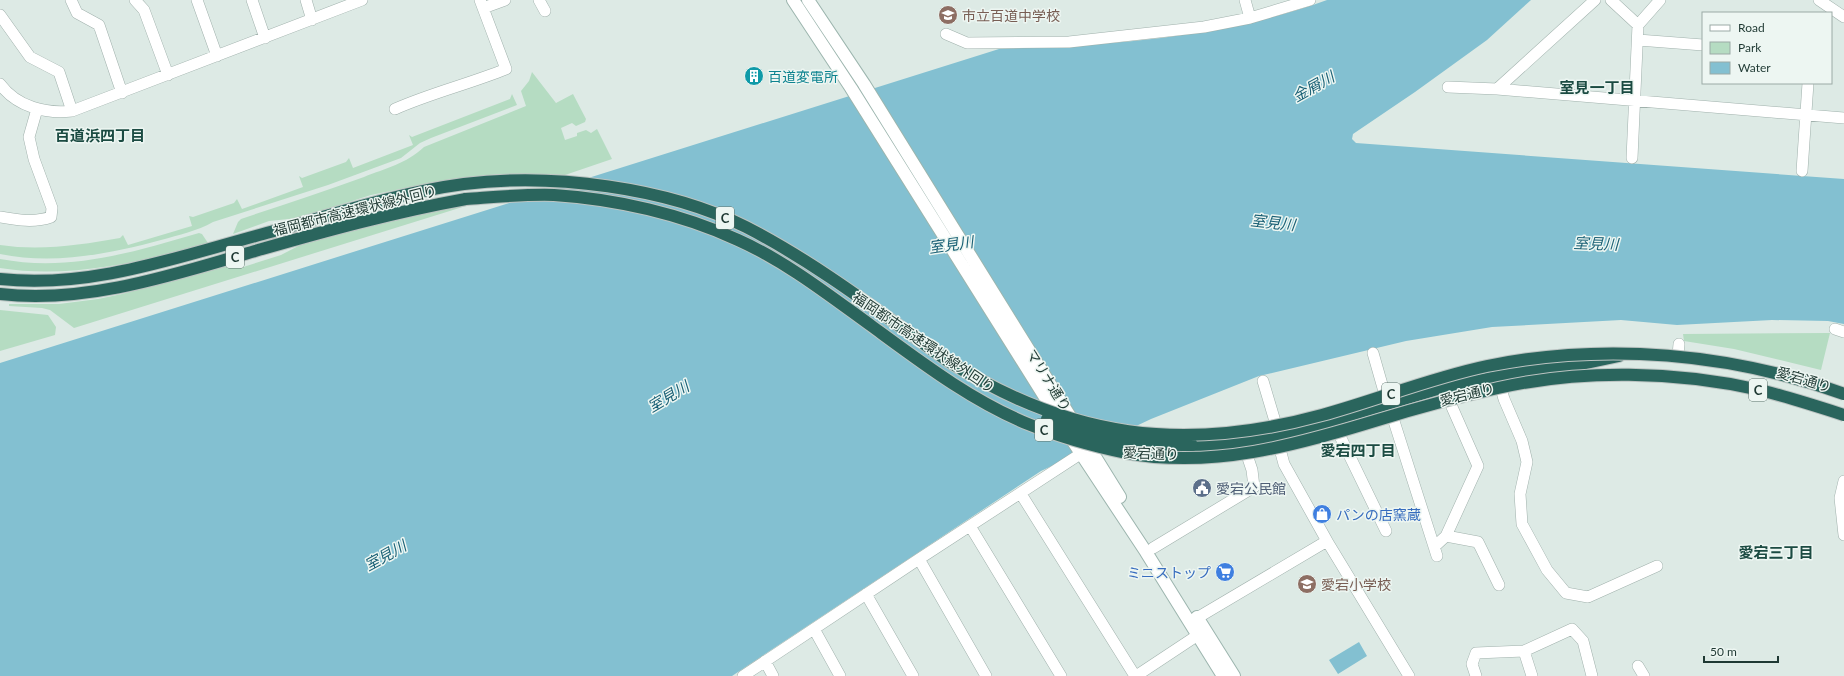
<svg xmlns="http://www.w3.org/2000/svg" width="1844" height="676" font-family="Lato,'Noto Sans JP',sans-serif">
  <rect width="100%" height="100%" fill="#ddeae5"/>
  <path fill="#b5dcc2" d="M532,72L556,103L573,94L586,119L585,122L576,126L572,123L561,128L565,140L577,136V133L586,130L591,133L597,129L612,159L565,175L500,174L462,178L420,185L371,195L299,218L269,221L233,234L238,222L241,219C282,205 323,192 364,177C386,168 406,164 424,147L526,106L521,91L529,81Z
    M512,94L517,105L431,138L420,143L401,158L328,185L213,222C197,231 179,235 161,240C109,254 54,265 0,254V245C40,251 81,245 120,238L123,235L128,245L192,226L189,216L193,217L234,203L237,199L242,209L303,187L299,176L302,178L346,162L349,158L353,168L413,145L409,135L412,137L510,99Z
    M469,205L74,328L50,310L42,308L9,306V304H59L98,299L122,294L232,264L240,268L281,255L306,242L421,213Z
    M199,233L202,234L208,243C143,262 69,279 0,268V259C69,272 134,252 199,233Z
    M0,310L48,315L56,327L55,335L0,351Z
    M1830,333L1821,370L1734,349L1684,341L1683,334Z"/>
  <path fill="#83c0d1" d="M1327,0H1531L1487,40L1415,92L1353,134L1352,139L1356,143L1844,179V324L1828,321L1772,320L1677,325L1621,320L1492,327L1406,341L1259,376L1151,419L1041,471L732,676H0V363L999,49C1109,45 1223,38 1327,0Z
    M1359,642L1367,656L1338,674L1329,660Z"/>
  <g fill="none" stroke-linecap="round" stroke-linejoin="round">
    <defs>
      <path id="street" d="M71,0L77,13L99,25L122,93
        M135,0L144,10L168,75
        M197,0L217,56
        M252,0L265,38
        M306,0L312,20
        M539,0L545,11
        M1245,0L1250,18
        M1611,0L1638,25
        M1819,0L1844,17
        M483,8L505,0
        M0,15L30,57L59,72L72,111
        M946,34L967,43L1069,42L1204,27L1250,18L1310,0
        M1638,40L1703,45
        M0,84C17,107 46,114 72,111L362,0
        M1448,87L1497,89L1844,118
        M1497,89L1595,0
        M395,109C431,93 469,84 506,69L480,0
        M1632,158L1638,25L1660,0
        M1802,171L1808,83
        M0,217C17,220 34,223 51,217L52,208L34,159L29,137L37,109
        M1835,329L1844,332
        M1373,353L1385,395
        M1678,355L1679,344
        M1263,381L1277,428
        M1500,385L1504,399L1522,441L1527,462L1520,494L1522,524L1547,570L1566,593L1588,597L1657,566
        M1392,415L1437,556
        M1338,432L1386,531
        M1280,449L1284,464L1327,541
        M1844,481L1840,498L1844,535
        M1021,494L1135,676
        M970,526L1061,676
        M1446,536L1478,542L1499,585
        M1434,547L1446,536L1478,466L1448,398
        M1153,548L1254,487L1252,470L1246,452
        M919,559L986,676
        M866,594L913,676
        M1197,618L1327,541L1409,676
        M814,629L840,676
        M1524,651L1532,676
        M765,661L773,676
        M1638,666L1644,676
        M743,676L919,559L1088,449
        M1136,676L1204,631
        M1476,676L1472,664L1476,653L1524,651L1572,629L1583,641L1592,676"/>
      <path id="secondary" d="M793,0L851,88L1058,418
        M808,0L864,84L1120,497
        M1068,434L1146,552L1223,676
        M1197,617L1234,676"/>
      <path id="highway" d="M0,279C90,289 177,257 263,234C329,216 396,193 464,184C552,173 666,187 746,227C818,264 882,314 948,361
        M0,294C86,304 173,275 255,251C325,231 394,212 466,199
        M1192,445H1224L1277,437L1434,390L1523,371L1577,365L1619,356"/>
    </defs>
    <use href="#street" stroke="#a0b1ac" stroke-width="12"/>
    <use href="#secondary" stroke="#9cb5ae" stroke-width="14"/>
    <use href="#highway" stroke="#bcc4c2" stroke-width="14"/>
    <use href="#street" stroke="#fff" stroke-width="11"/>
    <use href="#secondary" stroke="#fff" stroke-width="12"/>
    <use href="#highway" stroke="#2a655d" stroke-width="12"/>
    <defs>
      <path id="highway-bridge" d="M466,199C495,197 525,194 554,195C616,199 682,214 738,240C787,262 830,296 873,327C922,363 972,401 1028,424C1060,437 1093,446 1126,453C1213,469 1296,445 1378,420C1417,408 1458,397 1498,388C1582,369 1676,371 1760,390C1788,397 1816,406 1844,415
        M948,361C1069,438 1183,453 1322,415C1377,400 1430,378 1487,366C1605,342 1731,353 1844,394
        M1047,419C1093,438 1143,446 1192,445"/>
    </defs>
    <use href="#highway-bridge" stroke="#bcc4c2" stroke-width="14" stroke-linecap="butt"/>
    <use href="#highway-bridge" stroke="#2a655d" stroke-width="12"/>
  </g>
  <defs>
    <symbol id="school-disc" viewBox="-11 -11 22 22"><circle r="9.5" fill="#8d6e63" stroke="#edf6f2"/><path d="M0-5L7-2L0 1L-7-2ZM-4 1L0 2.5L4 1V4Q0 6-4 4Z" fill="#fff"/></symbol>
    <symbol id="building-disc" viewBox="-11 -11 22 22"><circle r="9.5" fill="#0f9aa8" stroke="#edf6f2"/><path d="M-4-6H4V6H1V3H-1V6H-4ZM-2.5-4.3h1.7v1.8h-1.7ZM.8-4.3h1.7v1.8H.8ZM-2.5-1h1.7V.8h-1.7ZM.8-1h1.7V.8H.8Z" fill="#fff"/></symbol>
    <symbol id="civic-disc" viewBox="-11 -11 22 22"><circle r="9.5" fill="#5c6f8a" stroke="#edf6f2"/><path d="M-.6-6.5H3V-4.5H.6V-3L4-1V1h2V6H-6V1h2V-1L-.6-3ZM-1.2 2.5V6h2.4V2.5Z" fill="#fff"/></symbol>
    <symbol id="shop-disc" viewBox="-11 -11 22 22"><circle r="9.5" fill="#3f7fe0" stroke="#edf6f2"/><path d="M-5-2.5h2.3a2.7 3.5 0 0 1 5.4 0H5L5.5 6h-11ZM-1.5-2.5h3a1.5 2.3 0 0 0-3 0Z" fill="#fff"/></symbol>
    <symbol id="supermarket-disc" viewBox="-11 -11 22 22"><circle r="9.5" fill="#3f7fe0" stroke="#edf6f2"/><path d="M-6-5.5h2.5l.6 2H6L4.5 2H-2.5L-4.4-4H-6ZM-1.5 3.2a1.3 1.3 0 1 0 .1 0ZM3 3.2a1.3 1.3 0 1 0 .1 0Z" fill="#fff"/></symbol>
  </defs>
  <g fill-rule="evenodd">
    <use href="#school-disc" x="937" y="4" width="22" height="22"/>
    <use href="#building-disc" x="743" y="65" width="22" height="22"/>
    <use href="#civic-disc" x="1191" y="477" width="22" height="22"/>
    <use href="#shop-disc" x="1311" y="503" width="22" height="22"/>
    <use href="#supermarket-disc" x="1214" y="561" width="22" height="22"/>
    <use href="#school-disc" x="1296" y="573" width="22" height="22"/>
  </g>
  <g text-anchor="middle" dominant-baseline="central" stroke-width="3" stroke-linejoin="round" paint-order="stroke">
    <g fill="#edf6f2" stroke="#5d726c" stroke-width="1">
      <rect x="716" y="207" width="18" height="22" rx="3"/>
      <rect x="226" y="246" width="18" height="22" rx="3"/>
      <rect x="1749" y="379" width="18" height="22" rx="3"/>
      <rect x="1382" y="383" width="18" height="22" rx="3"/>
      <rect x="1035" y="419" width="18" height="22" rx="3"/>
    </g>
    <g font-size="13" font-weight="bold" fill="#1f3933">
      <text x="725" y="218">C</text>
      <text x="235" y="257">C</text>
      <text x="1758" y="390">C</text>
      <text x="1391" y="394">C</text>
      <text x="1044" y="430">C</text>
    </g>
    <g font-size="14" fill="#785e54" stroke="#edf6f2" text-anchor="start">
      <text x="962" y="15">市立百道中学校</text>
      <text x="1321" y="584">愛宕小学校</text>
    </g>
    <g font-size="14" fill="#0d838f" stroke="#edf6f2" text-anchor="start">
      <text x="768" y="76">百道変電所</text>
    </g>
    <g font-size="14" fill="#1f3933" stroke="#edf6f2">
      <text transform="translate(355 210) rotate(-14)">福岡都市高速環状線外回り</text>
      <text transform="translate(924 342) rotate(34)">福岡都市高速環状線外回り</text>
      <text transform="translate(1804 379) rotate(16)">愛宕通り</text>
      <text transform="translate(1049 380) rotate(58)">マリナ通り</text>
      <text transform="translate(1467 394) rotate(-14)">愛宕通り</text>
      <text transform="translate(1151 453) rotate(2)">愛宕通り</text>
    </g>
    <g font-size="14" fill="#4e5e75" stroke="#edf6f2" text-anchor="start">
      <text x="1216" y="488">愛宕公民館</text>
    </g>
    <g font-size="14" fill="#366cbe" stroke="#edf6f2" text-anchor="start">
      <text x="1336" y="514">パンの店窯蔵</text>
      <text x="1211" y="572" text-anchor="end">ミニストップ</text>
    </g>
    <g font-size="15" font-style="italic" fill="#196075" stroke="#edf6f2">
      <text transform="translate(1313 86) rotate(-29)">金屑川</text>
      <text transform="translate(1273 222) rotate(6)">室見川</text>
      <text transform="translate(1596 243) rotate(2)">室見川</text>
      <text transform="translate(951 244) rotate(-8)">室見川</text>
      <text transform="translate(668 396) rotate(-31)">室見川</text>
      <text transform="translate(385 555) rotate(-29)">室見川</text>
    </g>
    <g font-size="15" font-weight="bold" fill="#1b4b42" stroke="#edf6f2">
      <text x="1597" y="87">室見一丁目</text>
      <text x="100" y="135">百道浜四丁目</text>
      <text x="1358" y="450">愛宕四丁目</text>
      <text x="1776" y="552">愛宕三丁目</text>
    </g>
  </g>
  <rect x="1702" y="12" width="130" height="72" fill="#edf6f2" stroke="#9baaa6"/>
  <rect x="1710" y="25" width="20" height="6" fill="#ffffff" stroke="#9baaa6"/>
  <text x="1738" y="32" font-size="12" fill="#1f3933">Road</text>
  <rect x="1710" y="42" width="20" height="12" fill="#b5dcc2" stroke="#9baaa6"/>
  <text x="1738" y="52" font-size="12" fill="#1f3933">Park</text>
  <rect x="1710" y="62" width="20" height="12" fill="#83c0d1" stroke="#9baaa6"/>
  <text x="1738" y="72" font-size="12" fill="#1f3933">Water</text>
  <path d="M1704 656v6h74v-6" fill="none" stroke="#1f3933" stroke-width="2"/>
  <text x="1710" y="656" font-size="12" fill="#1f3933" stroke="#edf6f2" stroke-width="3" paint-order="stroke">50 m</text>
</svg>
